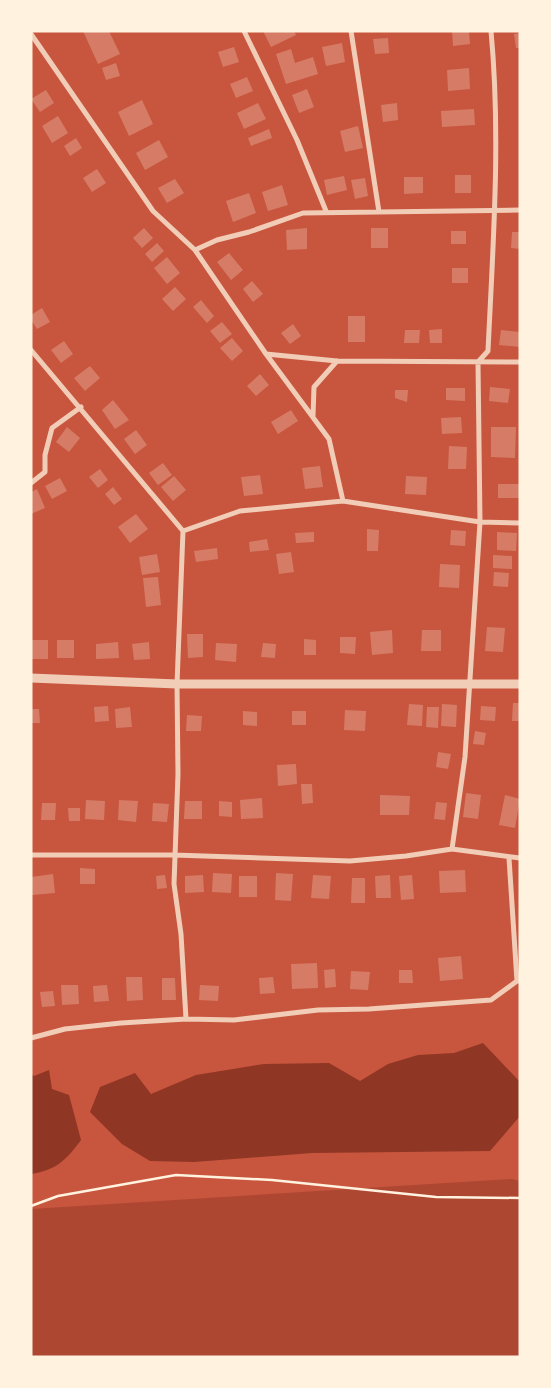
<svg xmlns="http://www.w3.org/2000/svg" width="551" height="1388" font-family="Mulish,sans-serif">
  <rect width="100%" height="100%" fill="#c8553d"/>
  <path fill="#ae4732" d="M512,1179L520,1181V1357H31V1209Z"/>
  <path fill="#8f3625" d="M483,1043L520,1082V1116L490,1151L312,1153L194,1162L150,1161L122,1144L90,1112L100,1087L135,1073L151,1094L196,1075L264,1064L329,1063L360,1081L388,1064L418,1055L454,1053Z
    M49,1070L52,1089L69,1095L81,1140C66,1160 57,1170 31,1174V1074L34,1076Z"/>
  <path fill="#d67c66" d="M83,31H109L120,54L98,64Z
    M263,31H294L296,35L271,47Z
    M452,31H469L470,44L453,46Z
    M520,33V48H516L514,34Z
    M388,38L389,53L375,54L373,39Z
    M342,43L345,62L326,66L322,47Z
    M234,47L239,62L223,67L218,52Z
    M291,49L295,63L313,57L318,74L286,84L276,54Z
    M116,63L120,76L106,80L102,68Z
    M469,68L470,89L448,91L447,70Z
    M247,77L253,91L236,98L230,84Z
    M307,89L314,107L299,113L292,95Z
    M46,90L54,103L40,112L31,99Z
    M142,100L153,124L129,136L118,112Z
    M258,103L266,119L244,129L237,113Z
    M397,103L398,120L383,122L381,105Z
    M474,109L475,125L442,127L441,111Z
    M58,116L68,133L52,143L42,126Z
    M358,126L363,148L345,152L340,131Z
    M269,129L272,138L251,146L248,138Z
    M76,138L82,148L70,156L64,146Z
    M159,140L168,157L145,170L136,153Z
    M97,169L106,183L92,192L83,178Z
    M455,175H471V193H455Z
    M344,176L347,190L327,195L324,180Z
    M404,177H423V193L404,194Z
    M365,178L368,196L355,199L351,180Z
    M175,179L184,193L167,203L158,188Z
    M282,185L288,205L268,211L262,192Z
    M249,193L256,213L233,222L226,201Z
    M144,228L153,238L142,248L133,238Z
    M307,228V249L287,250L286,230Z
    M371,228H388V248H371Z
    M451,231H466V244H451Z
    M512,232H520V249L511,248Z
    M157,243L164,251L152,262L145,254Z
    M229,253L243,270L231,280L217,262Z
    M167,257L180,273L167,284L154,268Z
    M452,268H468V283H452Z
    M252,281L263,294L253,302L243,289Z
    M175,287L186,299L173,311L162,299Z
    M201,300L214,316L207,323L193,307Z
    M42,308L50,322L37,329L31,320V315Z
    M348,316H365V342H348Z
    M222,322L232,334L220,343L210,331Z
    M293,324L301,336L290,344L281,333Z
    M442,329V343H430L429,330Z
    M405,330H420L419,343H404Z
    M501,330L520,332V347L499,345Z
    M232,338L243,351L232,361L220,348Z
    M64,341L73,354L61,363L51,350Z
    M90,366L100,378L85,391L74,378Z
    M260,374L269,385L256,396L247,386Z
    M490,387L510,389L508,403L489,401Z
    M446,388H465V401L446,400Z
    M395,390H408L407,402L395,398Z
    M113,400L129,420L115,429L102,410Z
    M291,410L298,421L278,434L271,422Z
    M461,417L462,433L442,434L441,418Z
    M67,427L80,438L69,452L56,442Z
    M491,427H516L515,458L491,457Z
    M136,430L147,445L135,454L124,439Z
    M449,446L467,447L466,469H448Z
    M163,463L172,475L158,485L149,473Z
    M320,466L323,487L305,489L302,468Z
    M100,469L108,480L98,488L89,477Z
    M260,475L263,494L244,496L241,477Z
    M174,476L186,490L173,501L161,487Z
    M406,476L427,477L426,495L405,494Z
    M60,478L67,491L52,499L45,486Z
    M498,484H520V498H498Z
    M113,487L122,499L114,505L105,494Z
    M37,489L45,508L31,514V492Z
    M136,514L148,529L130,543L118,527Z
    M367,529L379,530L378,551H367Z
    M451,530L466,531L465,546L450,545Z
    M314,532V542L296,543L295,533Z
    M497,532L517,533L516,551L497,550Z
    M267,539L269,550L250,552L249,542Z
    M217,548L218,559L196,562L194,551Z
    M291,552L294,572L279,574L276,554Z
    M157,554L160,572L142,575L139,557Z
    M493,555L512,556V569L493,568Z
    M440,564L460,565L459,588L439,587Z
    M494,572L509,573L508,587L493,586Z
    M158,577L161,605L146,607L143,578Z
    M487,627L505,628L503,652L485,651Z
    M392,630L393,653L372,655L370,632Z
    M422,630H441V651H421Z
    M187,634H203V657L188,658Z
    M340,637H356L355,654L340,653Z
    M304,639L316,640V655H304Z
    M32,640H48V659H32Z
    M57,640H74V658H57Z
    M118,642L119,658L96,659V644Z
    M149,642L150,659L134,660L132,644Z
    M216,643L237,644L236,662L215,660Z
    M263,643L276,644L275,658L261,657Z
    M513,703H520V721H512Z
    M409,704L423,705L422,726L407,725Z
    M442,704L457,705L456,727L441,726Z
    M108,706L109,721L95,722L94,707Z
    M481,706L496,707L495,721L480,720Z
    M130,707L132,727L116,728L115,709Z
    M427,707H439L438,728L426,727Z
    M31,709H39L40,723H31Z
    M345,710L366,711L365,731L344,730Z
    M243,711L257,712V726L243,725Z
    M292,711H306V725H292Z
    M187,715L202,716L201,731H186Z
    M475,731L486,733L484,745L473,744Z
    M438,752L451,754L448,769L436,767Z
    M296,764L297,784L278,786L277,765Z
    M301,784H312L313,803L302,804Z
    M466,793L481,795L478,819L463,817Z
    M380,795L410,796L409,815H380Z
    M505,795L520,799L515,828L499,825Z
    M262,798L263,818L241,819L240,800Z
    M86,800L105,801L104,820L85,819Z
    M119,800L138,801L136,822L118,820Z
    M185,801H202V819H184Z
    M219,801L232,802V817L219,816Z
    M436,802L447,803L445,820L434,819Z
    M42,803H56L55,820H41Z
    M153,803L169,804L167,822L152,821Z
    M68,808H80V821H69Z
    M80,868L95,869V884H80Z
    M465,870L466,892L440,893L439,871Z
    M213,873L232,874L231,893L212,892Z
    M276,873L293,874L291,901L275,900Z
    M53,874L55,893L32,895L31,877Z
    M165,875L167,888L157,889L156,876Z
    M203,875L204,892L185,893V876Z
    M313,875L331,876L329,899L311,898Z
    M390,875L391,898H376L375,876Z
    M412,875L414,899L401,900L399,876Z
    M239,876H257V897H239Z
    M352,878H365V903H351Z
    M461,956L463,979L440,981L438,958Z
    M317,963L318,988L292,989L291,964Z
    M335,969L336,987L325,988L324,970Z
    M399,970H412L413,983H399Z
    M351,971L370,972L368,990L350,989Z
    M126,977H142L143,1000L127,1001Z
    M273,977L275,993L260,994L259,978Z
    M162,978H175L176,1000H162Z
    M61,985H78L79,1004L62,1005Z
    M107,985L109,1001L94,1002L93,986Z
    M200,985L219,986L218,1001L199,1000Z
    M53,991L55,1006L42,1007L40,992Z"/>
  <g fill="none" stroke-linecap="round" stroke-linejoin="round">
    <path stroke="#fff3e0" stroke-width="2.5" d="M31,1206L58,1196L176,1175L272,1180L436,1197L520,1198"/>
    <path stroke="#f1ccb7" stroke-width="5" d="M244,31L297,140L326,211
      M351,31L379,212
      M31,34L153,211L195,250L266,354L329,439L343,501
      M195,250L217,240L249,232L303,213L520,210
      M31,350L183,531
      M266,354L337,361L520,362
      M313,416L314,387L337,361
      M31,483L45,472V455L52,428L81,407
      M183,531L177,684L178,774L174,884L181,934L186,1019
      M183,531L240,511L343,501L480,522L520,523
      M452,849L465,757L480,522L478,362L488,351C493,245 501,137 491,31
      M31,855H174L350,861L406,856L452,849L520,858
      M509,858L517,981
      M31,1038L65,1029L121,1023L186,1019L234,1020L318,1010L369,1009L491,1000L517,981H520"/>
    <path stroke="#f1ccb7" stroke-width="9" d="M31,678L177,684H520"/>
  </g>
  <rect width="551" height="1388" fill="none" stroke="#fff3e0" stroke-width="65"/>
</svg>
